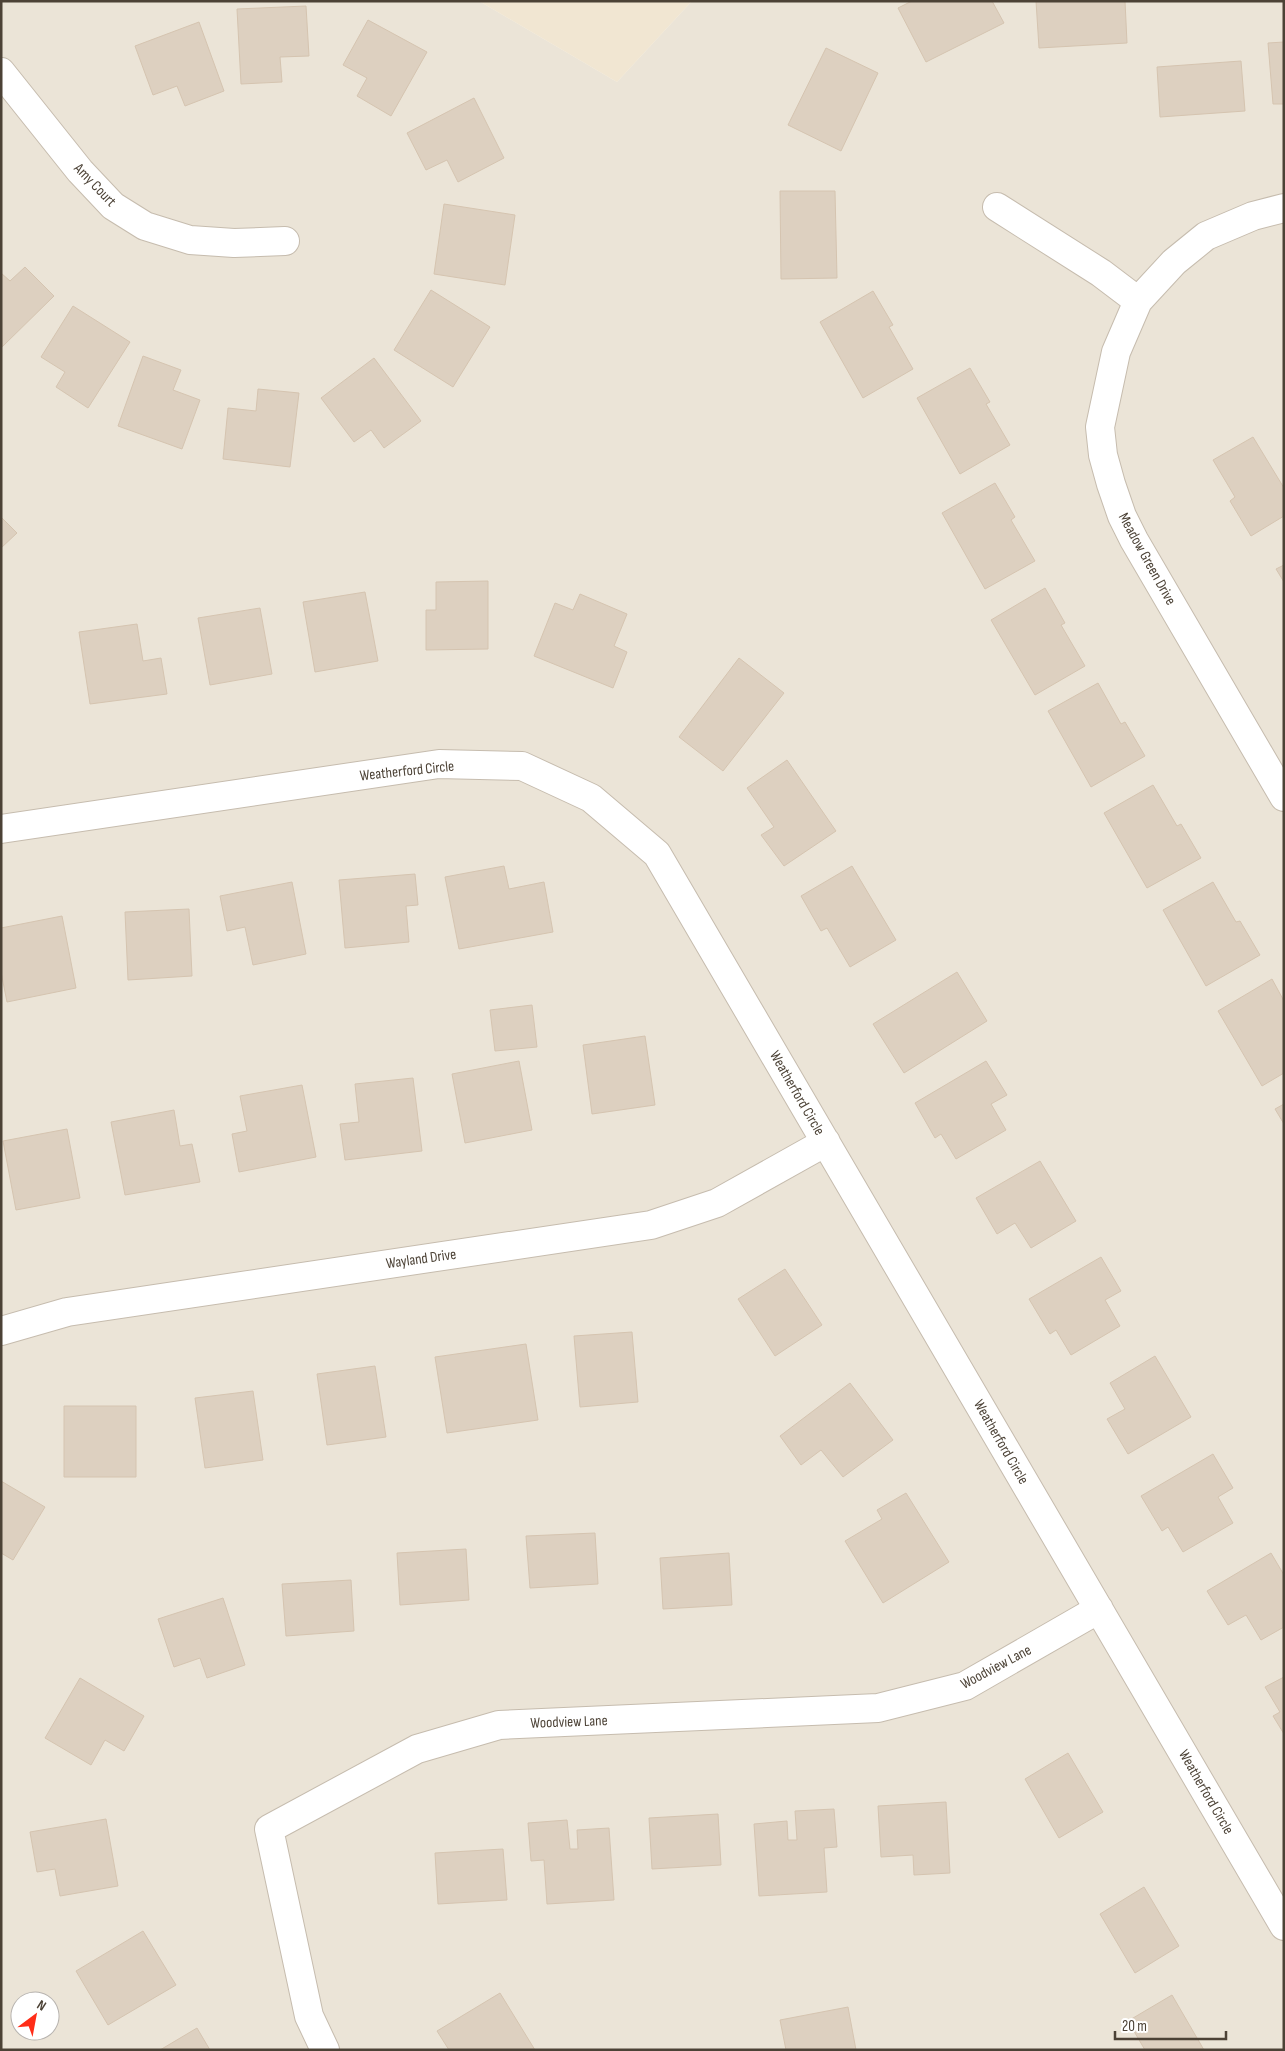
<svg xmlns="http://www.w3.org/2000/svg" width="1285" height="2051" font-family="'Sofia Sans Condensed',sans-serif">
  <rect width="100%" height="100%" fill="#f6f2ea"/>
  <path fill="#ebe4d7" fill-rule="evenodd" d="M1,1H479L617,82L692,1H1284V2050H1ZM20,2001H50V2031H20Z"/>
  <path fill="#f1e6d2" d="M479,1H692L617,82Z"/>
  <path fill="#ddd0c0" stroke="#d5c4b0" d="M912,1H992L1004,23L926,62L898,8Z
    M1036,1H1125L1127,43L1039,48Z
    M306,6L309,56L280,57L282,82L241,84L237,9Z
    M368,20L427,52L391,116L357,96L367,78L343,65Z
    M199,22L224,91L185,106L177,86L153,95L135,46Z
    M1284,42V104H1273L1268,43Z
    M826,48L878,73L841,151L788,125Z
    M1241,61L1245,111L1160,117L1157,67Z
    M474,98L504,158L458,182L447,160L426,170L407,133Z
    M780,191H835L837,278L781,279Z
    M444,204L515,215L505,285L434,274Z
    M25,267L54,296L2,347L1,273L10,281Z
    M431,290L490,327L453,387L394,350Z
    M873,291L893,325L889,327L913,369L863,398L820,322Z
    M73,306L130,342L88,408L56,387L65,372L41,357Z
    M143,356L181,370L173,390L200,400L182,449L118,426Z
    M374,358L421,421L384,448L371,430L354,442L321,398Z
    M970,368L990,402L986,404L1010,445L960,474L917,398Z
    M258,389L299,393L290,467L223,459L228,408L256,411Z
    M1253,437L1284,488V516L1251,536L1230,501L1235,497L1213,460Z
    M995,483L1015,517L1011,520L1035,561L985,589L942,513Z
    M1,517L17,533L1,548Z
    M1284,565V582L1276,569Z
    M488,581V649L426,650V610H436V582Z
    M1045,588L1065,623L1061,625L1085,666L1035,695L991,620Z
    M365,592L378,661L315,672L303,602Z
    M580,594L627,614L614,646L627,652L613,688L534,656L555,603L573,610Z
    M260,608L272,674L210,685L198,618Z
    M137,624L143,661L161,658L167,694L90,704L79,632Z
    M739,658L784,693L723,771L679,737Z
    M1098,683L1121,724L1125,722L1145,756L1091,787L1048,711Z
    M787,760L836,831L784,866L761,835L774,827L747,788Z
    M1153,785L1177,826L1181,824L1201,858L1147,888L1104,813Z
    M504,866L509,889L544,882L553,932L459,949L445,877Z
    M852,866L896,940L850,967L827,928L821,931L801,896Z
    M415,874L418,905L406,906L409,942L345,948L339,880Z
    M292,882L306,954L253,965L245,927L227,931L220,896Z
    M1213,882L1236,922L1240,921L1260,955L1206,986L1163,910Z
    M189,909L192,976L128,980L125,912Z
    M62,916L76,988L7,1002L1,972V928Z
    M957,972L987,1021L904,1073L873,1024Z
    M1272,979L1284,1001V1073L1262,1086L1218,1011Z
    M532,1005L537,1047L495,1051L490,1010Z
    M645,1036L655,1105L592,1114L583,1045Z
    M519,1061L532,1130L465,1143L452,1074Z
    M986,1061L1007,1095L991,1104L1006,1130L956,1159L941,1134L935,1138L915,1103Z
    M413,1078L422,1151L345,1160L340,1124L359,1122L355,1084Z
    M302,1085L316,1157L239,1172L232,1134L247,1131L240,1096Z
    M1284,1104V1124L1275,1109Z
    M174,1110L180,1146L192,1144L200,1182L125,1195L111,1122Z
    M67,1129L80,1198L16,1210L3,1141Z
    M1040,1161L1076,1221L1031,1248L1015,1223L997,1234L976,1198Z
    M1101,1257L1121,1291L1105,1300L1120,1326L1071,1355L1056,1330L1050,1334L1029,1299Z
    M785,1269L822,1325L775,1356L738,1299Z
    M632,1332L638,1402L580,1407L574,1336Z
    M526,1344L538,1420L447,1433L435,1357Z
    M1155,1356L1191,1417L1128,1454L1107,1419L1125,1409L1110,1383Z
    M375,1366L386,1437L327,1445L317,1374Z
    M850,1383L893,1440L843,1477L821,1450L801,1465L780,1436Z
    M253,1391L263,1460L205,1468L195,1398Z
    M64,1406H136V1477H64Z
    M1213,1454L1233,1488L1218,1497L1233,1523L1183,1552L1168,1527L1162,1531L1141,1496Z
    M1,1481L45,1507L13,1560L1,1553Z
    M906,1493L949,1562L883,1603L845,1541L882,1519L877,1510Z
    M595,1533L598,1584L530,1588L526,1536Z
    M466,1549L469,1600L400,1605L397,1553Z
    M729,1553L732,1605L663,1609L660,1558Z
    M1271,1553L1284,1575V1627L1261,1640L1246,1615L1228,1625L1207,1591Z
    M351,1580L354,1631L286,1636L282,1584Z
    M223,1598L245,1665L207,1678L200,1658L174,1667L158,1619Z
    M1284,1677V1734L1273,1716L1280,1712L1265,1687Z
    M80,1678L144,1716L124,1751L105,1740L91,1765L45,1738Z
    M1068,1753L1103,1812L1059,1838L1025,1779Z
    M946,1802L950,1873L914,1875L913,1855L881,1857L878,1806Z
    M834,1809L837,1847L824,1848L827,1892L759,1896L754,1824L787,1821L788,1840H797L795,1811Z
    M718,1814L721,1865L652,1869L649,1818Z
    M106,1819L118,1886L60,1896L55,1869L37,1872L30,1832Z
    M567,1820L570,1849H578L577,1830L609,1828L614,1900L547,1904L544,1860L531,1861L528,1823Z
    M503,1849L507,1900L438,1904L435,1853Z
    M1144,1887L1179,1946L1135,1973L1100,1914Z
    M143,1931L176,1985L108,2025L76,1971Z
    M500,1993L535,2050H449L437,2031Z
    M1172,1995L1204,2050H1145L1128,2021Z
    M848,2007L856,2050H786L780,2020Z
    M197,2028L210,2050H160Z"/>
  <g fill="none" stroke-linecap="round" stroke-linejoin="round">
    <defs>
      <path id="minor" d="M1,72L80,171L113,206L145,226L190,240L234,243L285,241
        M997,207L1101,273L1138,301
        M1284,208L1253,216L1206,236L1174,262L1138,301L1116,352L1100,427L1103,455L1111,484L1122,516L1134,540L1284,797
        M1,829L439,764L522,766L591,798L657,854L1284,1926
        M1,1331L67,1312L651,1225L717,1203L826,1142
        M325,2050L309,2016L269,1829L417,1749L499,1725L878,1708L965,1686L1099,1609"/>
    </defs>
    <use href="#minor" stroke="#c6bcae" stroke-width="30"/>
    <use href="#minor" stroke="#fff" stroke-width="28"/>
  </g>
  <g text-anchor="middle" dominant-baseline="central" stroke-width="5" stroke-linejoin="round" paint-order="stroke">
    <g font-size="15" fill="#4c4236" stroke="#fff">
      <text transform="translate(95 185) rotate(46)">Amy Court</text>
      <text transform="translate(1147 559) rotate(61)">Meadow Green Drive</text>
      <text transform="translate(407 771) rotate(-6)">Weatherford Circle</text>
      <text transform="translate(797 1093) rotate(60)">Weatherford Circle</text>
      <text transform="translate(421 1259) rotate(-8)">Wayland Drive</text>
      <text transform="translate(1001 1442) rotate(60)">Weatherford Circle</text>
      <text transform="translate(996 1667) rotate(-28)">Woodview Lane</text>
      <text transform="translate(569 1722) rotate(-2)">Woodview Lane</text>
      <text transform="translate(1206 1792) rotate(60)">Weatherford Circle</text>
    </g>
  </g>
  <rect width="1285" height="2051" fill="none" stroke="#4c4236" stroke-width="5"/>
  <g transform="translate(35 2016) rotate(32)"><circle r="24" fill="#ffffff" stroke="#b7b3af"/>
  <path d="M0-4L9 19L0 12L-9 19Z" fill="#ff2d18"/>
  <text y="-8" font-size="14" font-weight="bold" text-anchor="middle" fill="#4c4236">N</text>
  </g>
  <path d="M1115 2031v8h111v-8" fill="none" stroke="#4c4236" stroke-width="2.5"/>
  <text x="1122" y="2031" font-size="15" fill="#4c4236" stroke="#ffffff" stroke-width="4" paint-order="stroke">20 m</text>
</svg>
